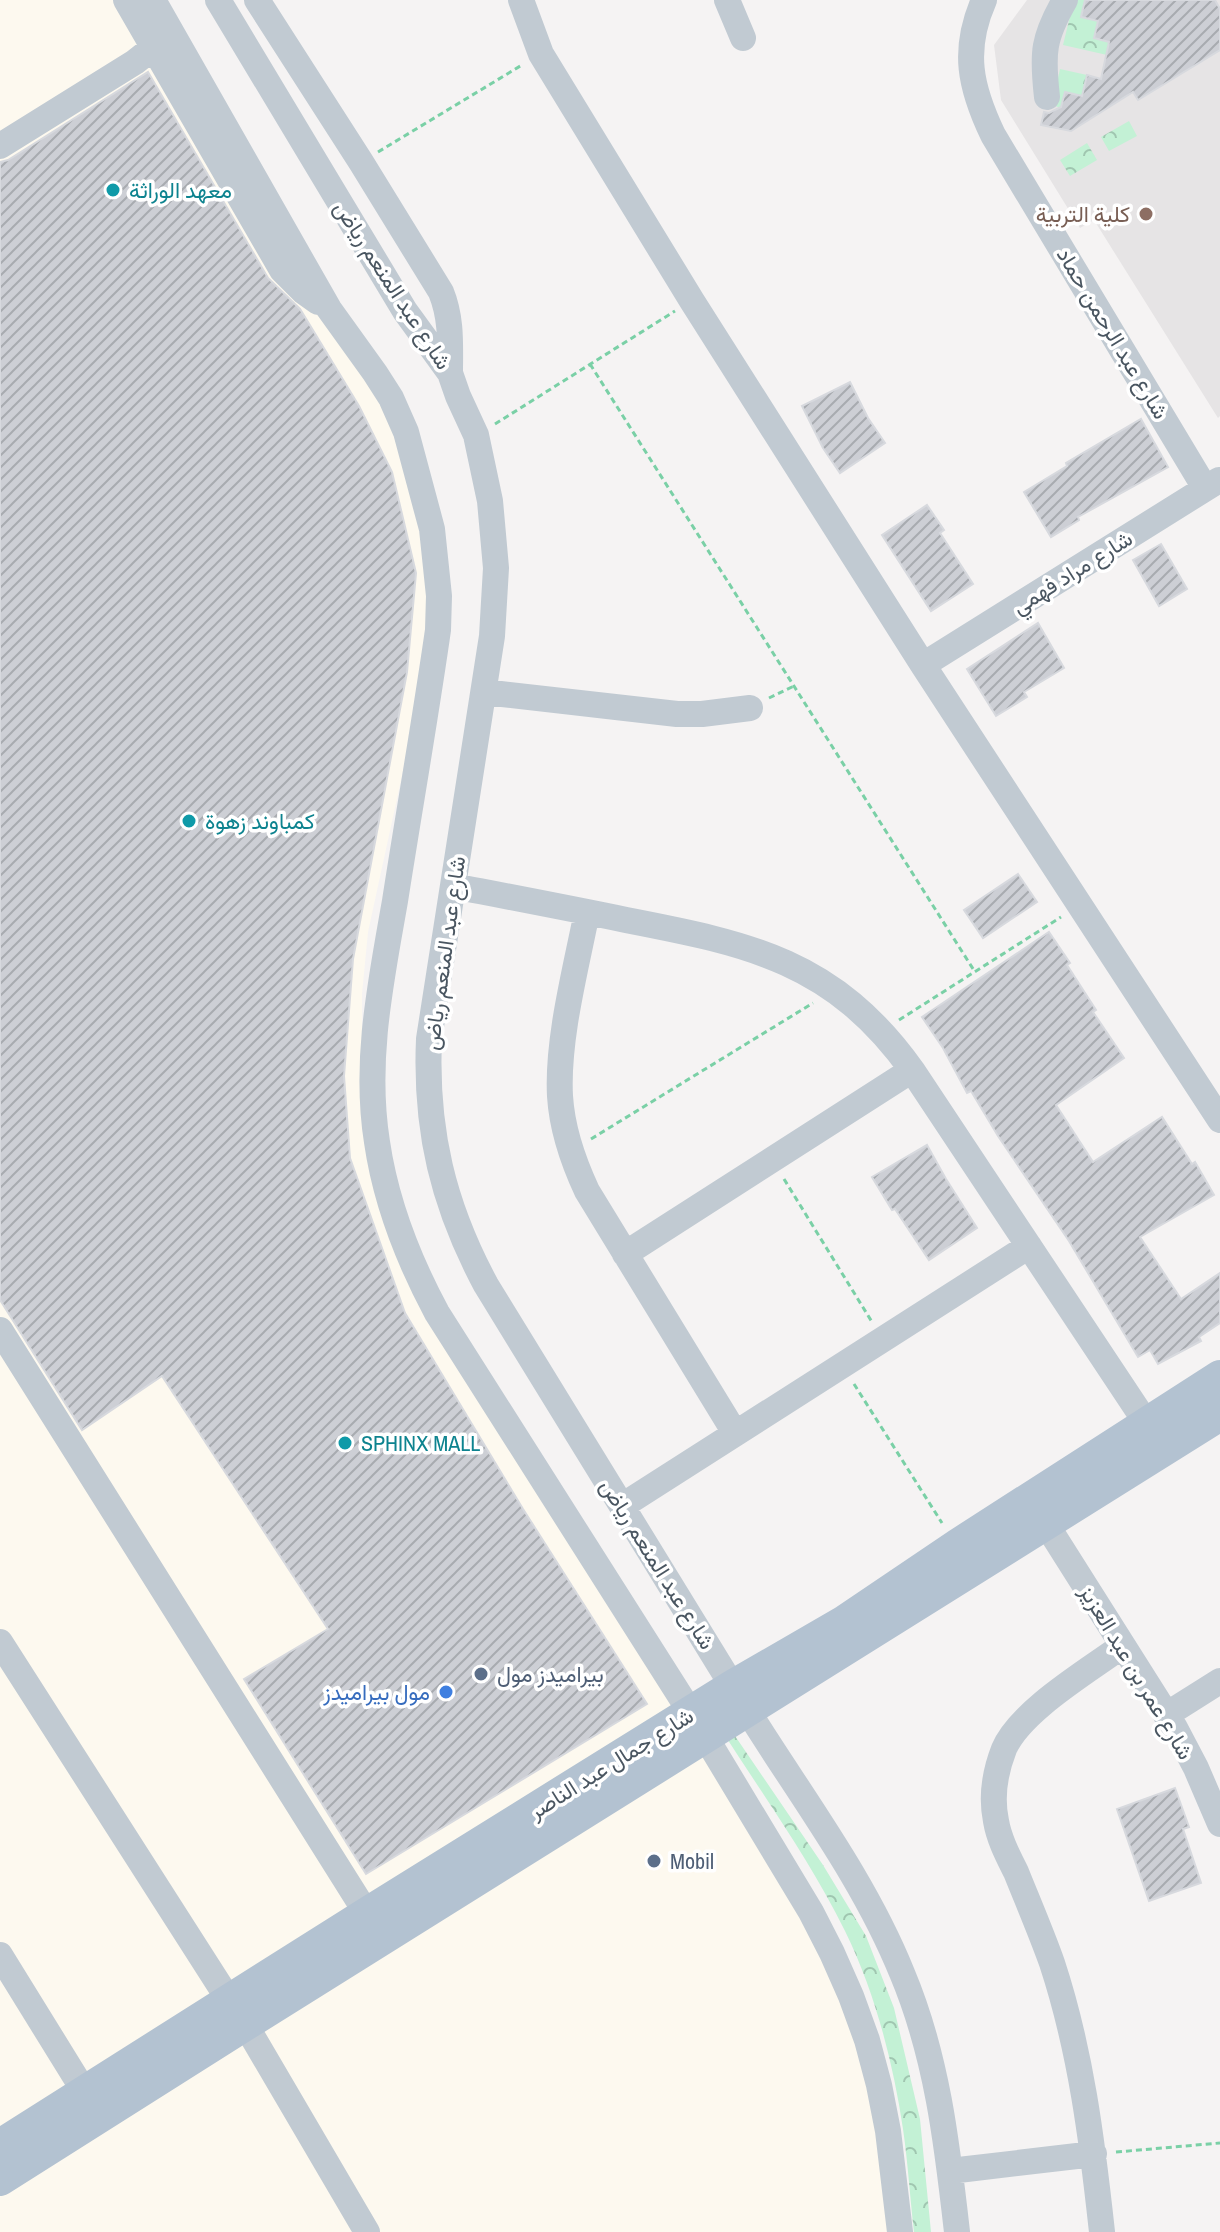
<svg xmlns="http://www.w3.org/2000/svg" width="1220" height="2232" font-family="'Archivo Narrow',Vazirmatn,sans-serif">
  <defs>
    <pattern id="park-crowns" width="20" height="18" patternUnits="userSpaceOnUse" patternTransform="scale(2)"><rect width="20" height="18" fill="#c3f1d5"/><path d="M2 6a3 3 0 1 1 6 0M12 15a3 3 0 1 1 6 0" fill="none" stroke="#a0c6b0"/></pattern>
    <pattern id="building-hatch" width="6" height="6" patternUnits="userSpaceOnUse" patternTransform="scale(2)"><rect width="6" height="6" fill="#cdcfd5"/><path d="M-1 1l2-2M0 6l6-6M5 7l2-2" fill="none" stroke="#a8abb0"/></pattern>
  </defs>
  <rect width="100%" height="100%" fill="#f5f3f3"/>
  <path fill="#fdf9ef" d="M0,0H143L413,449L430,600L408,748L368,932L362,994V1069L428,1300L756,1823L860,2031L898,2232H0Z"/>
  <path fill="#e6e4e5" d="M1027,0H1220V416L1218,418L1094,220L1080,228L1001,100L994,45Z"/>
  <path fill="url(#park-crowns)" d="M1074,0H1085L1081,16L1098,21L1109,42L1107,55L1063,45Z
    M1060,69L1087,75L1082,96L1065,92L1061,108L1052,105Z
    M1129,121L1137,136L1109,151L1101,137Z
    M1087,143L1097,160L1070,176L1060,160Z
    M731,1730L823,1865L866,1936L894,2008L920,2119L931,2232H914C910,2198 908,2163 903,2129C893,2062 875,1992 845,1931C811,1862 765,1798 724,1734Z"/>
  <path fill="url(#building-hatch)" stroke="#d7d9de" stroke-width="2" d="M1085,0H1215L1220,9V50L1138,100L1133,92L1071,131L1041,125L1044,112L1049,113L1061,107L1065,92L1082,96L1087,75L1101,79L1109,42L1094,38L1098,21L1081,17Z
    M148,72L268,278L300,309L359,406L392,472L416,573L407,672L353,959L344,1076L350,1158L405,1313L523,1509L647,1704L366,1874L244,1679L328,1629L162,1376L82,1430L0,1300V162L8,160Z
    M850,382L868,418L885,443L840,473L823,448L802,406Z
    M1141,419L1168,467L1078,517L1079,520L1051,537L1024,492L1067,466L1066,463Z
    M927,505L944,530L940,533L973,584L931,611L882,535Z
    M1161,544L1187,589L1159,606L1133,560Z
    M1038,623L1064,668L1024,692L1027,697L996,716L967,669Z
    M1018,874L1037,902L983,938L964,910Z
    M1049,932L1070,963L1067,965L1096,1010L1093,1012L1124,1058L1056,1105L1093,1162L1162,1117L1192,1164L1195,1162L1214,1195L1140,1237L1181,1299L1220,1273V1323L1199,1337L1201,1341L1158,1364L1150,1350L1138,1357L1069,1241L998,1136L971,1091L967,1093L943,1048L922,1017Z
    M927,1145L946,1179L977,1228L929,1260L895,1209L892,1210L872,1177Z
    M1175,1788L1189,1827L1183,1829L1201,1883L1149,1901L1117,1809Z"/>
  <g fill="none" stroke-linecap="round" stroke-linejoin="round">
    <path stroke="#7ad0a6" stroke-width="3" stroke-dasharray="6 4" stroke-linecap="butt" d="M378,152L522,65
      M590,364L975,972
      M495,424L675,311
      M769,698L794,686
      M899,1020L1061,917
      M591,1139L813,1003
      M784,1179L872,1322
      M854,1384L942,1523
      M1116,2152L1220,2143"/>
    <path stroke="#c1cad2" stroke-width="26" d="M126,0L282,270L304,292L318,302
      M153,0L329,309L375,373L391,398L406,432L432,529L439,596L438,630C425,721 409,811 395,901C381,981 364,1061 377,1142C386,1204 408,1259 437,1313L691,1713L811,1912L832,1953L851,1996L867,2040L879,2085L888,2131L900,2232
      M218,0L405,311L450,373L458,396L476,435L490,501L496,568L492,636L429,1039C425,1130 443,1205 486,1285C574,1428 661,1570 749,1713C802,1798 864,1879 902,1973C937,2056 947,2143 957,2232
      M257,0L361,162L441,292C452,319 450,345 450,373
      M521,0L541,54L692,301L923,665L1220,1120
      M727,0L743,38
      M984,0C962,50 970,87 993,135L1205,488
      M1047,97C1042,53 1043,38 1065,0
      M0,146L135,62L154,47
      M923,665L1219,480
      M484,692L677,714H702L750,708
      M453,886C510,897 568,908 626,920C750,944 834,961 912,1070L1147,1424
      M587,912C576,968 557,1039 560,1096C562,1129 573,1161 587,1191L735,1433
      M625,1254L912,1070
      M0,1330L367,1914
      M622,1506L1029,1246
      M1046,1524L1175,1728L1196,1768L1220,1824
      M0,1642L229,2000
      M1166,1715L1220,1681
      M0,1955L84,2091
      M245,2024L367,2232
      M950,2171L1094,2154
      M1102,2232C1092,2140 1081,2051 1052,1963C1041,1932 1028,1902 1016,1872C1008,1856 999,1839 996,1821C991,1797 995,1772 1004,1749C1020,1711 1088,1671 1122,1646"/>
    <path stroke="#b3c2d1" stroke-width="34" d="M0,2146L367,1914L734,1686L843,1623L957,1546L1220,1377
      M0,2179L245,2024L1220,1414"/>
  </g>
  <g fill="#0f9aa8" stroke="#fff" stroke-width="3">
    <circle cx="113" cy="190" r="8"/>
    <circle cx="189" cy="821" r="8"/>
    <circle cx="345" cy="1443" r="8"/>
  </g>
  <circle fill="#8d6e63" stroke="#fff" stroke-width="3" cx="1146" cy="214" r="8"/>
  <g fill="#5c6f8a" stroke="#fff" stroke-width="3">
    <circle cx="481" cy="1674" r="8"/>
    <circle cx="654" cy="1861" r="8"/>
  </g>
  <circle fill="#3f7fe0" stroke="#fff" stroke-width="3" cx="446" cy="1692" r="8"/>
  <g text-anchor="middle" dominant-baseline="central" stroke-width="7" stroke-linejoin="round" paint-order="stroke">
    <g font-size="22" fill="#0d838f" stroke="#fff" text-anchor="start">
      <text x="129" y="190">معهد الوراثة</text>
      <text x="205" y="821">كمباوند زهوة</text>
      <text x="361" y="1443">SPHINX MALL</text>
    </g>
    <g font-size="22" fill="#785e54" stroke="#fff" text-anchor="end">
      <text x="1130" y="214">كلية التربية</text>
    </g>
    <g font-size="22" fill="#4a5661" stroke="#fff">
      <text transform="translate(393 285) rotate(57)">شارع عبد المنعم رياض</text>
      <text transform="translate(1113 333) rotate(59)">شارع عبد الرحمن حماد</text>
      <text transform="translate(1072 572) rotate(-32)">شارع مراد فهمي</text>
      <text transform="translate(444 953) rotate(-82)">شارع عبد المنعم رياض</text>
      <text transform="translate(658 1564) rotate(58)">شارع عبد المنعم رياض</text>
      <text transform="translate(1137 1672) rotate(59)">شارع عمر بن عبد العزيز</text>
      <text transform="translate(611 1763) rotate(-32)">شارع جمال عبد الناصر</text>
    </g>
    <g font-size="22" fill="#4e5e75" stroke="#fff" text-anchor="start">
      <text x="497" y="1674">بيراميدز مول</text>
      <text x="670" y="1861">Mobil</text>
    </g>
    <g font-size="22" fill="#366cbe" stroke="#fff" text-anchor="end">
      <text x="430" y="1692">مول بيراميدز</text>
    </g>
  </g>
</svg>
